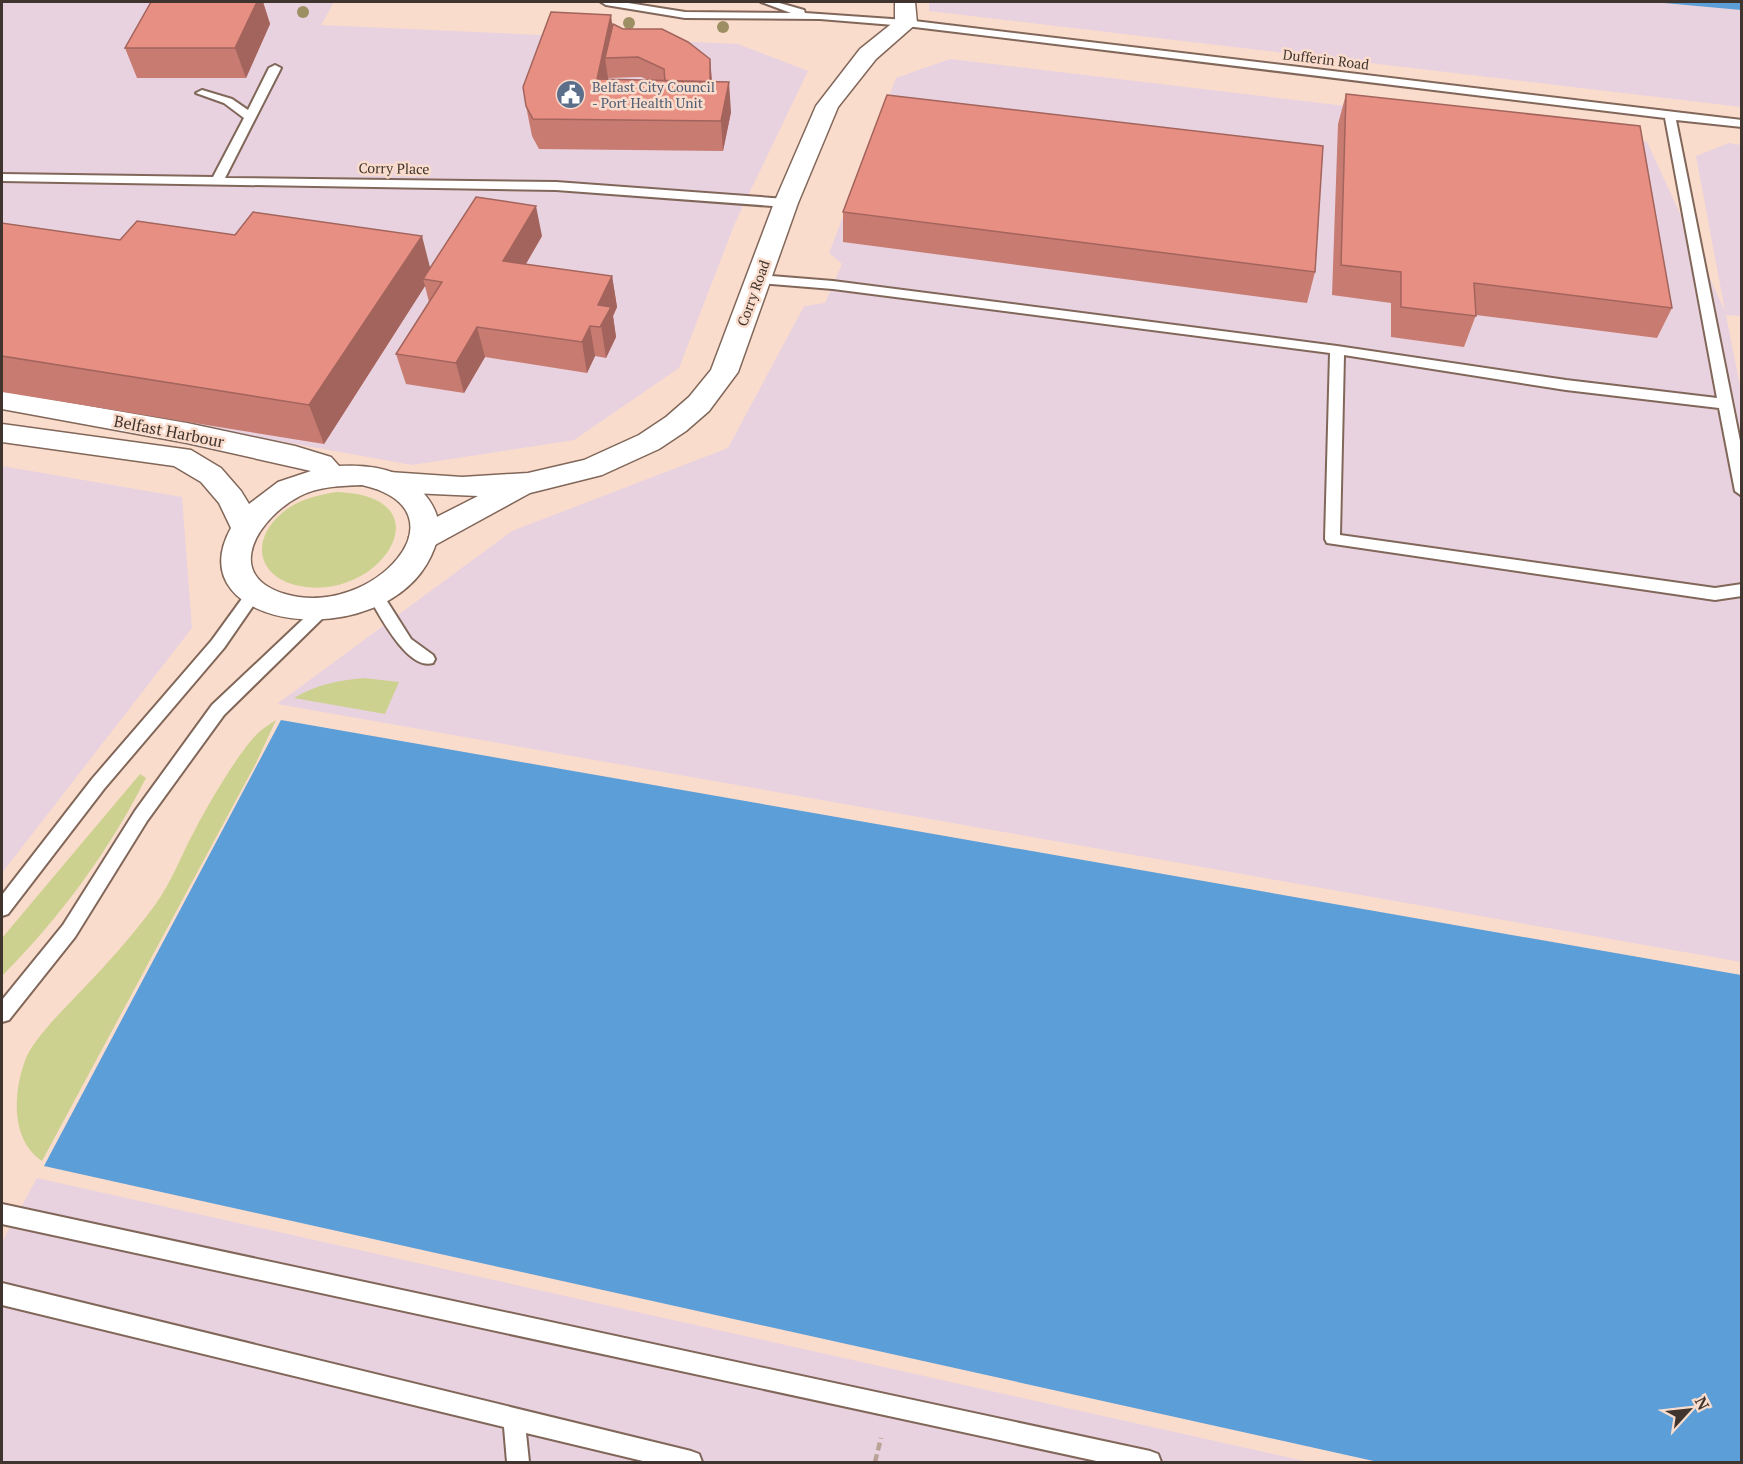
<svg xmlns="http://www.w3.org/2000/svg" width="1743" height="1464" font-family="'PT Serif',serif">
  <rect width="100%" height="100%" fill="#fadccc"/>
  <path fill="#e8d2df" d="M2,2H334L321,25L738,44L808,71L735,223L679,368L574,440L412,465L2,391Z
    M929,2H1653L1741,10V107L929,11Z
    M950,59L1647,142L1725,311L1696,156L1729,143L1741,145V316L1726,315L1742,396L1741,962L277,704L512,531L728,448L804,306L825,303L842,264L829,253L896,78Z
    M2,466L182,497L192,628L2,873Z
    M37,1178L1309,1462H2V1242Z"/>
  <path fill="#cdd190" d="M337,492C449,496 381,602 300,586C258,578 249,541 282,513C297,500 317,495 337,492Z
    M364,678L399,682L385,714L294,698C315,685 339,680 364,678Z
    M276,720L256,763L42,1161C10,1140 13,1091 26,1058C35,1037 65,1008 81,991C107,964 133,935 155,905C172,882 182,853 196,828C209,803 238,753 258,733C263,728 270,724 276,720Z
    M140,774L146,778C109,851 60,918 2,976V938Z"/>
  <path fill="#5c9ed8" d="M1653,2H1741V10Z
    M281,720L1741,975V1462H1378L44,1166Z"/>
  <g fill="none" stroke-linecap="round" stroke-linejoin="round">
    <defs>
      <path id="service" d="M601,2H622L685,12L791,13L761,2H776L804,10L805,13L906,20L1742,120V127L1676,120L1742,451V496L1735,491L1719,408L1566,390L1344,355L1340,535L1715,588L1742,584V596L1715,600L1327,543L1325,539L1330,353L833,289L758,283L752,279L758,275L833,281L1337,346L1566,380L1717,398L1665,118L906,26L820,19L685,18L606,5Z
        M275,65L281,68L225,178L556,182L786,199L792,203L786,207L556,190L2,181V174L213,177L244,118L224,103L196,93L202,90L232,99L248,110L269,68Z
        M254,587L259,589L262,593L224,648L104,789L8,914L2,916V895L92,779L212,640L249,589Z
        M375,588L380,590L411,639L433,655L435,659L433,663C407,671 378,612 367,594L370,590Z
        M323,603L328,605L331,609L328,613L224,715L147,821L75,937L9,1020L2,1022V1000L63,925L135,811L212,705L318,605Z
        M2,1204L1150,1451L1158,1454L1161,1462H1101L2,1224Z
        M2,1283L691,1451L699,1454L702,1462H647L526,1433L529,1462H507L504,1427L2,1305Z"/>
      <path id="minor" d="M895,2H915L917,23L876,59L838,107L798,203L738,372L709,411L686,431L659,449L602,475L530,493L435,545L424,548L413,545L409,537L413,529L478,496L389,492L379,489L375,482L379,475L389,472L462,477L528,473L584,460L639,435L666,417L689,397L711,370L774,203L816,106L860,49L895,21Z"/>
      <path id="tertiary" d="M2,391L187,423L295,446L331,457L339,466C372,464 409,470 429,500C442,519 441,535 431,556C384,656 174,631 231,528L219,503L201,482L174,466L2,442V424L191,450L221,468L241,491L249,504L278,482L311,471L187,443L2,409ZM362,485C472,510 372,620 285,594C221,575 259,517 300,496C319,486 341,486 362,485Z"/>
    </defs>
    <use href="#service" stroke="#816759" stroke-width="4"/>
    <use href="#minor" stroke="#816759" stroke-width="3"/>
    <use href="#tertiary" stroke="#816759" stroke-width="3"/>
    <path stroke="#baa396" stroke-width="4.5" stroke-dasharray="8 4" stroke-linecap="butt" d="M875,1462L881,1438"/>
    <use href="#service" fill="#fff" fill-rule="evenodd"/>
    <use href="#minor" fill="#fff" fill-rule="evenodd"/>
    <use href="#tertiary" fill="#fff" fill-rule="evenodd"/>
  </g>
  <g fill="#9c8f64">
    <circle cx="303" cy="12" r="6"/>
    <circle cx="629" cy="23" r="6"/>
    <circle cx="723" cy="27" r="6"/>
  </g>
  <path fill="#c87b71" fill-rule="evenodd" d="M151,2H263L270,24L246,78H137L125,48Z
    M613,24L712,82L731,112L723,151L539,149L532,136L526,106ZM641,77L648,80L608,79V78Z
    M1346,94L1672,308L1657,338L1476,315L1464,347L1391,337V303L1332,295L1338,124Z
    M843,212L1315,272L1307,303L843,242Z
    M2,223L120,240L430,268L542,236L526,264L612,276L617,307L613,316L616,337L606,358L595,356L587,373L485,357L464,393L406,384L396,354L429,302L425,286L324,444L2,392Z"/>
  <path fill="#a2645c" d="M257,2H263L270,24L246,78L235,48Z
    M611,15L615,45L605,58L608,78L602,109L597,79Z
    M710,59L712,80L711,112L709,91Z
    M729,82L731,112L723,151L721,121Z
    M536,206L542,236L510,291L503,261Z
    M422,236L432,275L423,279L425,286L324,444L309,405Z
    M612,276L617,307L613,316L616,337L606,358L598,305Z
    M590,326L595,356L587,373L582,342Z
    M477,327L485,357L464,393L456,363Z"/>
  <path fill="#e88f83" stroke="#a2645c" stroke-width="1.5" d="M151,2H257L235,48H125Z
    M551,12L611,15L597,79L729,82L721,121L533,119L526,106L523,87Z
    M613,24L623,29H662L688,42L710,59V82L665,81L664,69L638,57L605,58Z
    M1346,94L1640,126L1672,308L1474,283L1476,316L1401,307V272L1341,265Z
    M887,95L1323,146L1315,272L843,212Z
    M476,197L536,206L503,261L612,276L598,305L611,307L600,327L590,326L582,342L477,327L456,363L396,354L442,282L423,279Z
    M253,212L422,236L309,405L2,356V223L120,240L137,221L235,235Z"/>
  <defs>
    <symbol id="civic-disc" viewBox="-11 -11 22 22"><circle r="9.5" fill="#5c6f8a" stroke="#fadccc"/><path d="M-.6-6.5H3V-4.5H.6V-3L4-1V1h2V6H-6V1h2V-1L-.6-3ZM-1.2 2.5V6h2.4V2.5Z" fill="#fff"/></symbol>
  </defs>
  <g fill-rule="evenodd">
    <use href="#civic-disc" x="554" y="78" width="33" height="33"/>
  </g>
  <g text-anchor="middle" dominant-baseline="central" stroke-width="5" stroke-linejoin="round" paint-order="stroke">
    <g font-size="14" fill="#40352e" stroke="#fadccc">
      <text transform="translate(1326 59) rotate(7)">Dufferin Road</text>
      <text transform="translate(394 168) rotate(1)">Corry Place</text>
      <text transform="translate(753 293) rotate(-70)">Corry Road</text>
    </g>
    <g font-size="14" fill="#4e5e75" stroke="#fadccc" text-anchor="start">
      <text x="592" y="86">Belfast City Council<tspan x="592" dy="16">- Port Health Unit</tspan></text>
    </g>
    <g font-size="16" fill="#40352e" stroke="#fadccc">
      <text transform="translate(169 431) rotate(11)">Belfast Harbour</text>
    </g>
  </g>
  <rect width="1743" height="1464" fill="none" stroke="#40352e" stroke-width="6"/>
  <g transform="translate(1689 1410) rotate(63)" stroke="#fadccc" stroke-width="4.5" paint-order="stroke">
  <path d="M0-4.5L10 22L0 15L-10 22Z" fill="#40352e"/>
  <text y="-9" font-size="16" font-weight="bold" text-anchor="middle" fill="#40352e">N</text>
  </g>
</svg>
